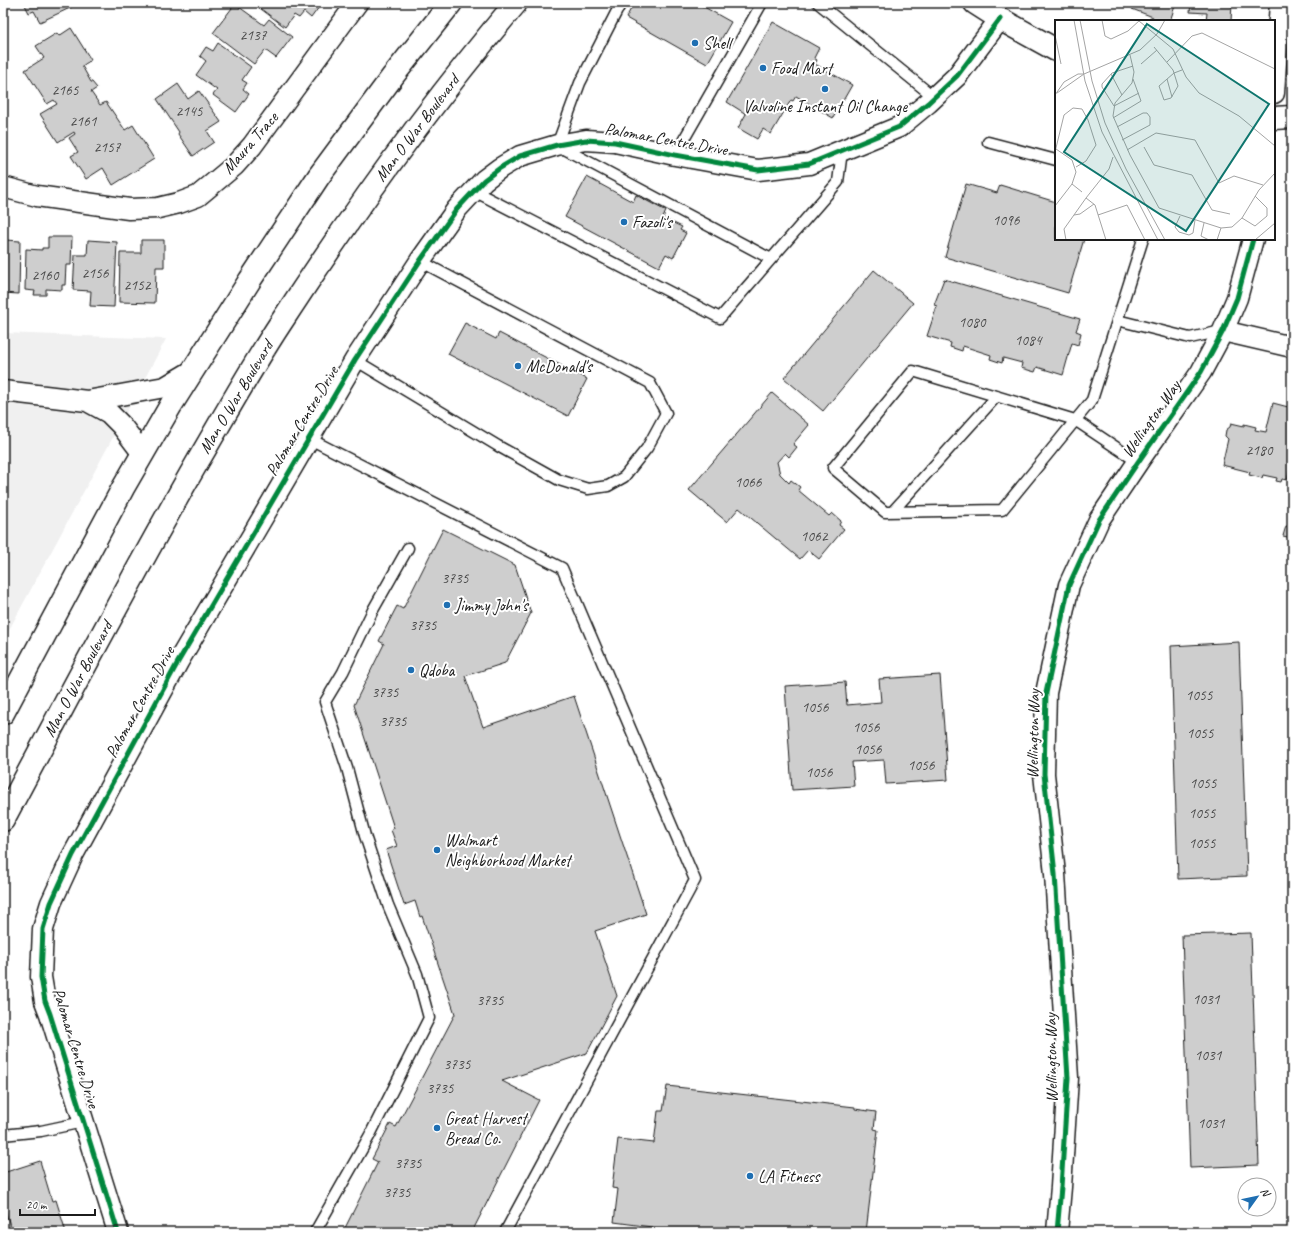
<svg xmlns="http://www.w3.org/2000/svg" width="1295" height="1235" font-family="Caveat,sans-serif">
  <rect width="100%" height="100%" fill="#fff"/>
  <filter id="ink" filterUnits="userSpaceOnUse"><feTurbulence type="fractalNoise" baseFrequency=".025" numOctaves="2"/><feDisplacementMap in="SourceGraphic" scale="8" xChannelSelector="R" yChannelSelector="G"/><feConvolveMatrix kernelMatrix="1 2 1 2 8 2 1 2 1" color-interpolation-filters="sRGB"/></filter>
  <g filter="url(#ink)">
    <path fill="#f0f0f0" d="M3,333L166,339L3,641Z"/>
    <path fill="#cecece" stroke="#1c1c1c" d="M24,3H71L72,7L40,22L34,11L29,13Z
      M253,3H322L311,18L304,12L299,18L294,15L285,27Z
      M634,3H697L731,22L707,64L626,18Z
      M1134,3H1176L1170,21H1151L1153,17L1132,9Z
      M1191,3H1232L1231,21H1206L1207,13L1190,12Z
      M235,4L264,25L269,19L292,37L276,58L265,50L254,64L213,33Z
      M773,22L819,48L814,58L817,60L815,64L852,85L833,118L796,96L793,101L791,100L771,134L763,129L757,139L738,128L746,114L727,102Z
      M71,28L91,60L82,66L91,82H92L97,88L91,92L100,105L106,102L125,130L133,125L154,159L113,185L103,168L86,179L71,156L78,152L69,138L75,134L74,132L58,142L40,114L57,104L54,100L47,104L25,70L44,58L36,46L57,33L59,36Z
      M218,43L251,67L242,80L247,83L243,89L249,94L236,112L213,95L217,90L196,75L206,61L200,56L206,47L213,51Z
      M178,84L188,99L199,91L221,122L207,131L214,142L193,156L178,134L179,132L157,99Z
      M587,177L633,202L636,195L666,211L663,218L682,227L680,230L686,233L673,258L666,254L659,267L565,217Z
      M966,184L997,193L1000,185L1056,202V239H1084L1068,293L945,257Z
      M3,225H6V240L20,241L19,294L3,293Z
      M48,237H72L71,265H66L65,285H62V290L46,289V295H34L35,291L25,290L26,249L42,250V248H48Z
      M88,240L117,242L114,307L90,306L91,291L73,290L75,255H87Z
      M141,240H164V267H156L155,303L119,302L120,253H141Z
      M874,270L913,303L823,411L784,378Z
      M944,279L1080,319L1076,331L1081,333L1078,345L1072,343L1063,375L1037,367L1035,372L1021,368L1022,363L1003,358L1002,363L990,359L991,355L963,346L962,351L950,347L951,343L927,336L937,306L934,305Z
      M465,323L496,339L499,333L587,379L568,416L448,354Z
      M772,393L809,425L793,444L797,447L789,457L785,453L777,462L780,474L789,483L791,480L800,487L798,490L829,516L832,513L841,521L839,525L844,529L819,559L808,550L800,559L739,508L727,522L689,490Z
      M1273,403L1292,408V461L1287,480L1282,479L1281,482L1276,481L1277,478L1263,475L1262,478L1249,475L1250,472L1222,465L1228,439L1225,436L1226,430L1230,427L1231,423L1244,426V424L1256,427L1255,430L1266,432Z
      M1286,526L1292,527V538L1283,536Z
      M443,529L515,565L531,613L505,663L465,676L483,727L574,696L646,914L595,931L617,996L587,1053L502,1081L539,1100L472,1232H343L378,1162L372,1159L390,1124L396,1127L455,1014L422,916L420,917L415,901L404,905L386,850L397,846L391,830L394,828L354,705L384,644L379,641L397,606L403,609Z
      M1239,642L1247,876L1178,879L1171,646Z
      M940,675L948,780L886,784L884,760L852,762L854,786L792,790L785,686L845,682L847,705L881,702L879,679Z
      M1251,933L1259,1165L1190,1168L1182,935Z
      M667,1086L855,1107V1109L876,1112L874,1129L878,1130L866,1232H651L652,1227L614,1222L618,1189L612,1188L618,1139L654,1143L658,1111H663Z
      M40,1161L52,1201L56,1200L66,1232H12L3,1203V1173Z"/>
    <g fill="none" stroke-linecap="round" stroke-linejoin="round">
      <defs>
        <path id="service" d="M621,3L580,83L557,145L771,259
          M818,3L934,97
          M988,142L1056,160
          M675,155L762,3
          M474,191L720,318L838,182L842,151
          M1117,320L1190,338L1222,331
          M355,360L498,446L559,480L588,489L608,486L624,477L647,448L666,413L650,383L420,261
          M308,438L562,568L695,880L505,1232
          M1138,462L1075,420L913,371L833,468L885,512L1002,510L1092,400L1143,239
          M892,512L997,396
          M3,1135L41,1131L83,1122
          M315,1232L370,1135L429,1018L417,974L388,905L365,836L347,768L325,702L343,672L373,610L408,548"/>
        <path id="minor" d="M1274,93L1280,3
          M3,187L37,196L129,209L158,208L179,203L198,196L234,166L252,146L357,3
          M1223,331L1292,347
          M3,391L87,401L165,387L192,371
          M87,401L109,413L121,425L143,454
          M118,1232L50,1014L45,1001L41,977L43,929L51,903L73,855L178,662L355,360L420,261L457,209L484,180L500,168L520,156L557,145L586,140L615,142L675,155L758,170L809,164L899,127L928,103L957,76L1000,19
          M1057,1232L1061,1187L1068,1078L1055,874L1044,774L1046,693L1069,585L1099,520L1138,462L1201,372L1223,331L1237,298L1253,239"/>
        <path id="tertiary" d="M975,3L1000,19L1056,50
          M1274,118L1292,117"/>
        <path id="primary" d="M3,713L123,488L171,405L250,280L319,176L393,76L451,3
          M3,820C67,700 130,579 198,461C225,415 251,368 280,324C353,212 430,104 516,3"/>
      </defs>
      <use href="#service" stroke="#1c1c1c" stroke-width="13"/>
      <use href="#minor" stroke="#1c1c1c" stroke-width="23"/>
      <use href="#tertiary" stroke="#1c1c1c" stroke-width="25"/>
      <use href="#primary" stroke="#1c1c1c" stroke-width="25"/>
      <use href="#service" stroke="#fff" stroke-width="10"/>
      <use href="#minor" stroke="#fff" stroke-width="20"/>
      <use href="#tertiary" stroke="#fff" stroke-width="22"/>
      <use href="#primary" stroke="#fff" stroke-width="22"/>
      <defs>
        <path id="cycleway" d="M118,1232L50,1014L45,1001L41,977L43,929L51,903L73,855L178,662L355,360L420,261L457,209L484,180L500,168L520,156L557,145L586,140L615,142L675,155L758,170L809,164L899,127L928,103L957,76L1000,19
          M1057,1232L1061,1187L1068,1078L1055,874L1044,774L1046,693L1069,585L1099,520L1138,462L1201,372L1223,331L1237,298L1253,239"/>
      </defs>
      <use href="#cycleway" stroke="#fff" stroke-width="8"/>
      <use href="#cycleway" stroke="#00873e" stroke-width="5"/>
    </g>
  </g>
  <g fill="#1f6fb2" stroke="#fff" stroke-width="1.5">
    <circle cx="695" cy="43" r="4"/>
    <circle cx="763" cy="68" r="4"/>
    <circle cx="825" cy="89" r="4"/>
    <circle cx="624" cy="222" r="4"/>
    <circle cx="518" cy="366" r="4"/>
    <circle cx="447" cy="605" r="4"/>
    <circle cx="411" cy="670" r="4"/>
    <circle cx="437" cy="850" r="4"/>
    <circle cx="437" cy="1128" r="4"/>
    <circle cx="750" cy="1176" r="4"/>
  </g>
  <g text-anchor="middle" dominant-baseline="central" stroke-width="4" stroke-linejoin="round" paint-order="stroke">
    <g font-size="15" fill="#484848">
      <text x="253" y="35">2137</text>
      <text x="65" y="90">2165</text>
      <text x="189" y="111">2145</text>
      <text x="83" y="121">2161</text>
      <text x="107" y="147">2157</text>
      <text x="1006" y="220">1096</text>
      <text x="95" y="273">2156</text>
      <text x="45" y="275">2160</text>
      <text x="137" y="285">2152</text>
      <text x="972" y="322">1080</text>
      <text x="1028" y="340">1084</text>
      <text x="1259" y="450">2180</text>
      <text x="748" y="482">1066</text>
      <text x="814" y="536">1062</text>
      <text x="455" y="578">3735</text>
      <text x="423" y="625">3735</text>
      <text x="385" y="692">3735</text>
      <text x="1199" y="695">1055</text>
      <text x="815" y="707">1056</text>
      <text x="393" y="721">3735</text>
      <text x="866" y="727">1056</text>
      <text x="1200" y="733">1055</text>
      <text x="868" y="749">1056</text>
      <text x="921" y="765">1056</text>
      <text x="819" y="772">1056</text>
      <text x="1203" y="783">1055</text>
      <text x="1202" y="813">1055</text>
      <text x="1202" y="843">1055</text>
      <text x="1206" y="999">1031</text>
      <text x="490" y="1000">3735</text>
      <text x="1208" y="1055">1031</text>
      <text x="457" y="1064">3735</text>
      <text x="440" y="1088">3735</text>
      <text x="1211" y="1123">1031</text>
      <text x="408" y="1163">3735</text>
      <text x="397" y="1192">3735</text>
    </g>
    <g font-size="17" fill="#1c1c1c" stroke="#fff" text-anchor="start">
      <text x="703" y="43">Shell</text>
      <text x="771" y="68">Food Mart</text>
      <text x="825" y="106" text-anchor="middle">Valvoline Instant Oil Change</text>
      <text x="632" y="222">Fazoli's</text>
      <text x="526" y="366">McDonald's</text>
      <text x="455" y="605">Jimmy John's</text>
      <text x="419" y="670">Qdoba</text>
      <text x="445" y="840">Walmart<tspan x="445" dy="20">Neighborhood Market</tspan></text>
      <text x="445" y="1118">Great Harvest<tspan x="445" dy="20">Bread Co.</tspan></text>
      <text x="758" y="1176">LA Fitness</text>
    </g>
    <g font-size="17" fill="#1c1c1c" stroke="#fff">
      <text transform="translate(417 128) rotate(-53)">Man O War Boulevard</text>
      <text transform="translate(666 139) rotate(10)">Palomar Centre Drive</text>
      <text transform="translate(250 143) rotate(-49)">Maura Trace</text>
      <text transform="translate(236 397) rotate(-59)">Man O War Boulevard</text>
      <text transform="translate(1151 419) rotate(-55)">Wellington Way</text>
      <text transform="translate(302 421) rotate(-59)">Palomar Centre Drive</text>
      <text transform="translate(78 679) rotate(-62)">Man O War Boulevard</text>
      <text transform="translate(140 702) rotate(-61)">Palomar Centre Drive</text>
      <text transform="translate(1033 734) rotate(-89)">Wellington Way</text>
      <text transform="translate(76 1048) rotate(73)">Palomar Centre Drive</text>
      <text transform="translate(1051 1058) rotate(-91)">Wellington Way</text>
    </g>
  </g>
  <g transform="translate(1055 20)">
    <rect width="220" height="220" fill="#fff"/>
    <path fill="none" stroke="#a4a4a4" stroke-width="1" d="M19,0L30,61L47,112L103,220M25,0L37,61L50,103L71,149L110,220M47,0L50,16L56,19L73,11L85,0M84,1L118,29L131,57L144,73L184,96L220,126M0,15L6,44M99,27L118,50L119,53L123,66L116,78L109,80L104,66L119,53L127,50M75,35L79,52L77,63L60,83L58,96L75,135L104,188L166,208L177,207L187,198L204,170L220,153M112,42L137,16L147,13L220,49M86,44L102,30M78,46L57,53L47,64V67L59,86L84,73M56,54L67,75M112,59L117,77M2,73L29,54L85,30L102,14L110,0M0,75L9,62L23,54H29M58,98L86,81L78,59M62,107L88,93H92L95,97V105L67,120M89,127L99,145L137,155L157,190L175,194M72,130L101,113L140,120L164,163L179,156L208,165M0,132L9,95L18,88L27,89L33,100L41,125L31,141L21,147M17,164L27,172M0,186L17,164L21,152L17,140L1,129M19,195L25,194L39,184M43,195L72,185L90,220M125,196L120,207L124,212L134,215L138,213L140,200M187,198L200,206L212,196V188L200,176M149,203L146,216L154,220M11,220L9,209L31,178M51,220L40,185L31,178L54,149L58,137M162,220L166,208M200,220L220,203"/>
    <path fill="#0f766e" fill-opacity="0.15" stroke="#0f766e" stroke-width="2" d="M92,4L214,84L131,211L9,132Z"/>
    <rect width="220" height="220" fill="none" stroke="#1c1c1c" stroke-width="2"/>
  </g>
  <rect width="1295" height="1235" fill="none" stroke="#fff" stroke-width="16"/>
  <rect x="8" y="8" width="1279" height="1219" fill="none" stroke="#1c1c1c" stroke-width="1.5" filter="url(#ink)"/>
  <g transform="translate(1257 1197) rotate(57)"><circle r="19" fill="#ffffff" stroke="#a4a4a4"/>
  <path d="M0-3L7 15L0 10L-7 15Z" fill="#1f6fb2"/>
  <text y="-6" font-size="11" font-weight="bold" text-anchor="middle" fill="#1c1c1c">N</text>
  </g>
  <path d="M20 1209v6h75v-6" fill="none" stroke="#1c1c1c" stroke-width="2"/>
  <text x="26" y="1209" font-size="12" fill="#1c1c1c" stroke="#ffffff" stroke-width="3" paint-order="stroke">20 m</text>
</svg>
